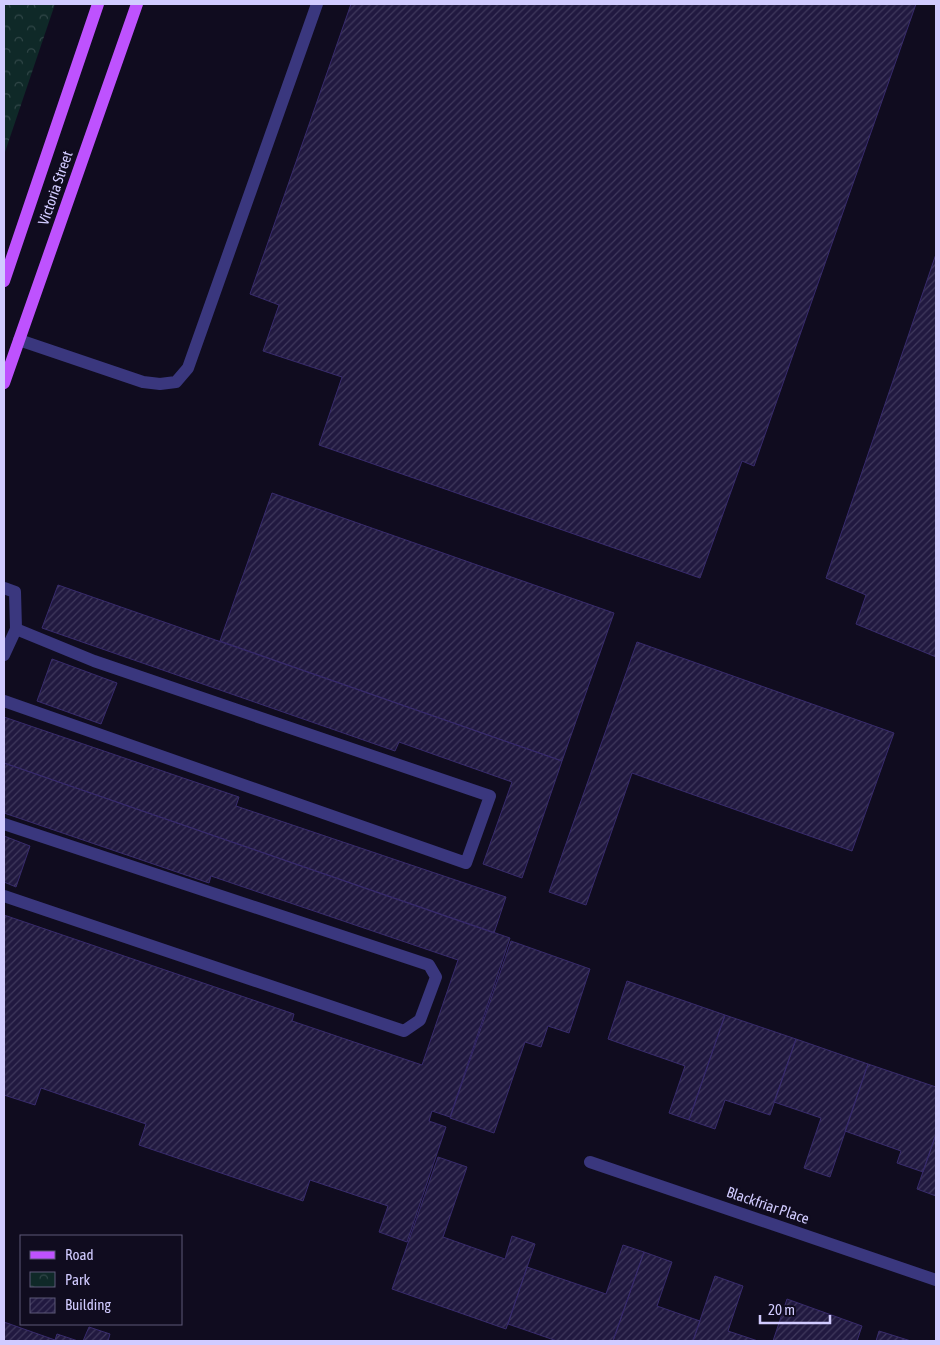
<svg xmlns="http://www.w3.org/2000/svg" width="940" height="1345" font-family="'Asap Condensed',sans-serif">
  <defs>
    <pattern id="park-crowns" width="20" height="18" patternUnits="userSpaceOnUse" patternTransform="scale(1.25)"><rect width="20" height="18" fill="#0f2928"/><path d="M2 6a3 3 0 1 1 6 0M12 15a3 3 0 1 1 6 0" fill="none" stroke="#314748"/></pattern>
    <pattern id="building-hatch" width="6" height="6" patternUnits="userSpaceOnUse" patternTransform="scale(1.25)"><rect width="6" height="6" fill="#211940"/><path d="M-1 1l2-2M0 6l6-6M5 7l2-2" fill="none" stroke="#40395d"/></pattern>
  </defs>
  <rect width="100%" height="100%" fill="#100c1f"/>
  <path fill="url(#park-crowns)" d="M4,4H55L4,155Z"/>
  <path fill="url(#building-hatch)" stroke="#382b6c" d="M351,4H916L754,466L742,461L700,578L319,445L342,377L263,351L279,305L250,294Z
    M936,254V657L856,624L866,595L826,578Z
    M272,493L614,613L562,761L220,641Z
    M58,585L562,761L522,878L483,864L512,782L399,742L395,751L42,628Z
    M637,642L894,733L852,851L632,773L586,905L549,892Z
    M52,659L117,683L101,724L37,701Z
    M4,717L239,797L236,806L506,897L494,933L4,763Z
    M4,763L510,938L450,1117L432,1111L429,1121L446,1127L407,1242L379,1232L388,1206L310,1180L303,1201L139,1145L146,1124L41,1088L35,1105L4,1095V915L294,1014L292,1021L422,1065L458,960L211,876L209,883L4,813Z
    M4,836L30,846L16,887L4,882Z
    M511,941L590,969L569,1033L548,1026L541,1047L525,1042L494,1133L450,1118Z
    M627,981L725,1015L689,1120L669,1113L685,1066L608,1039Z
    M725,1015L796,1039L770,1115L725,1100L715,1129L689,1120Z
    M796,1039L868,1064L830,1177L804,1168L821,1118L774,1102Z
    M868,1064L936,1087V1134L923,1172L897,1163L901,1151L845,1131Z
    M936,1134V1196L917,1189Z
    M438,1157L467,1167L443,1237L505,1259L512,1236L535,1244L506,1329L392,1289Z
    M623,1245L644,1252L613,1341H557L508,1324L527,1267L606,1294Z
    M644,1252L672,1262L657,1306L700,1321L693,1341H613Z
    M715,1276L743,1286L728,1331L758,1341H693Z
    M787,1299L862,1326L857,1341H773Z
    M4,1322L55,1340L57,1334L78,1341H4Z
    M89,1327L110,1334L108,1341H83Z
    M879,1331L911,1341H876Z"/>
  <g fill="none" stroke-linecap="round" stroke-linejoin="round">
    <path stroke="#3a377e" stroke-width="12" d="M19,340L143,382L160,384L176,382L188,368L317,4
      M4,588L15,592L16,629L94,661L490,796L466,863L4,701
      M4,655L16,629
      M4,824L429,965L436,977L420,1020L404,1031L4,896
      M590,1162L936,1280"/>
    <path stroke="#be52fe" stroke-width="12" d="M4,281L98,4
      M4,383L137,4"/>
  </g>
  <g text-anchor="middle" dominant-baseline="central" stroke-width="5" stroke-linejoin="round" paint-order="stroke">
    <g font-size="15" fill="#d1cbff" stroke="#100c1f">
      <text transform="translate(55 188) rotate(-71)">Victoria Street</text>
      <text transform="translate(768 1205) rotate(19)">Blackfriar Place</text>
    </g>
  </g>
  <rect width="940" height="1345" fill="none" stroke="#d1cbff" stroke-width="10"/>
  <rect x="20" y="1235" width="162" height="90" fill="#100c1f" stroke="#5d5879"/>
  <rect x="30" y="1251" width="25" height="8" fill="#be52fe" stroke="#5d5879"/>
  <text x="65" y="1260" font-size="15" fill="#d1cbff">Road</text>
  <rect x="30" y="1272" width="25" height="15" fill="url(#park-crowns)" stroke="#5d5879"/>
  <text x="65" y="1285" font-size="15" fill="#d1cbff">Park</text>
  <rect x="30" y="1298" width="25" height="15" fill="url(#building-hatch)" stroke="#5d5879"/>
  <text x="65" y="1310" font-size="15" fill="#d1cbff">Building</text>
  <path d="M760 1315v8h70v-8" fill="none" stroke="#d1cbff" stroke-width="2.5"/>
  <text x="768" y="1315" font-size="15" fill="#d1cbff" stroke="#100c1f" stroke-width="4" paint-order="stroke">20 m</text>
</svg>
